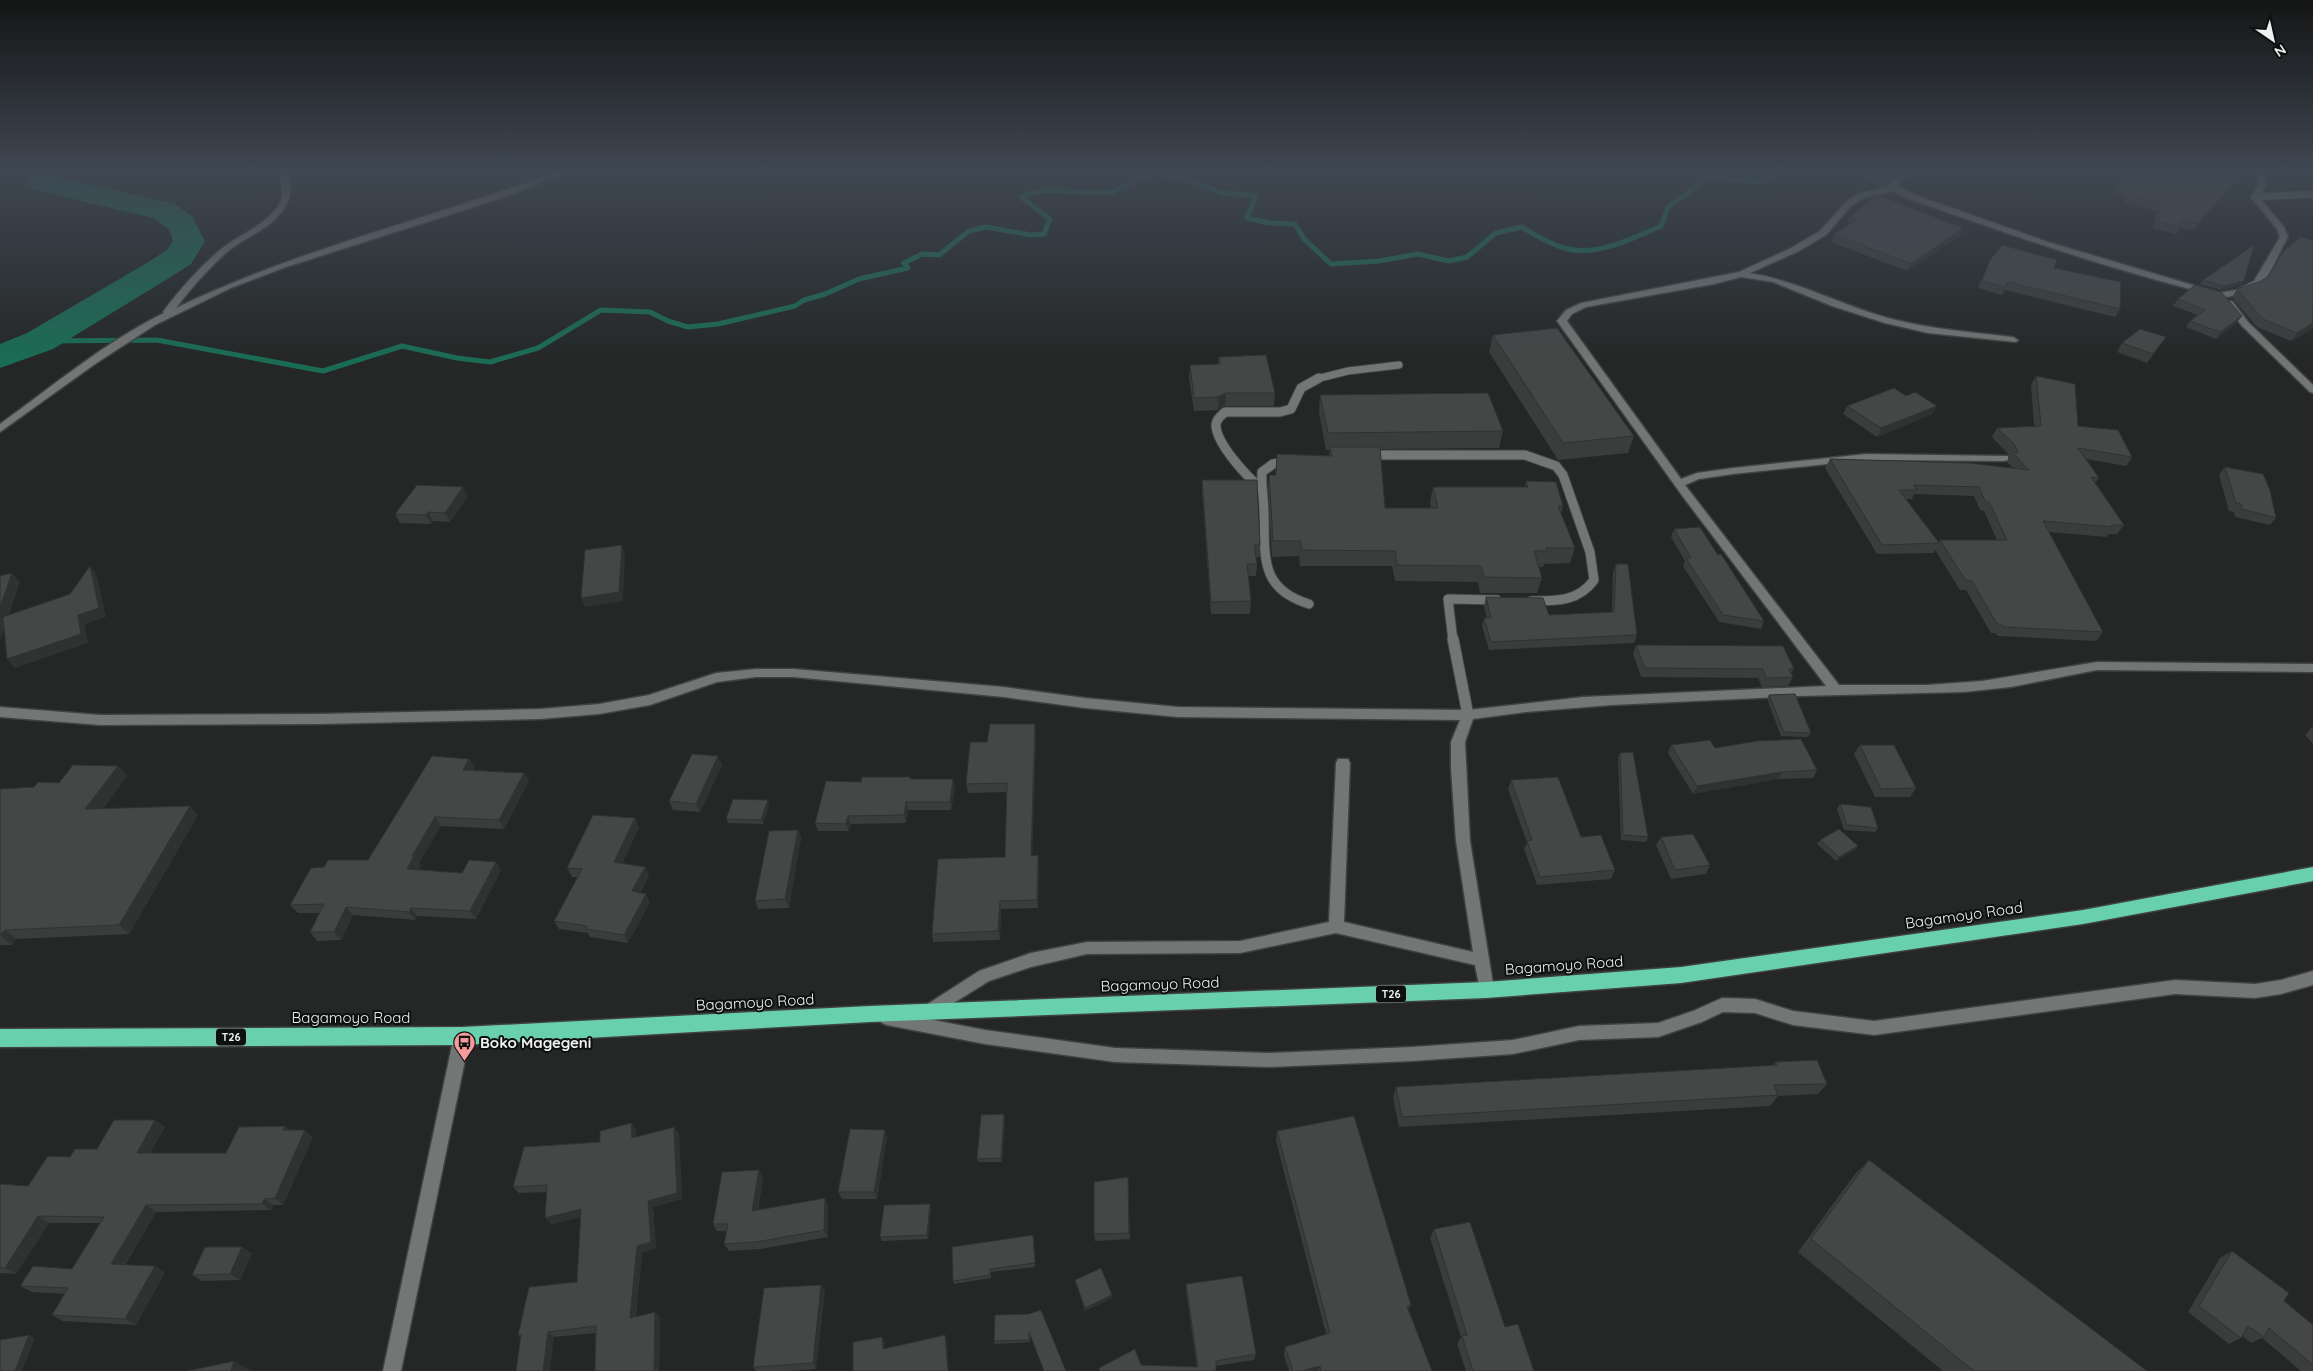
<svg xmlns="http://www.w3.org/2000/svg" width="2313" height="1371" font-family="Quicksand,sans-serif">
  <rect width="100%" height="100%" fill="#242726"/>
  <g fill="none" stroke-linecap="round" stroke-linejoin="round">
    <path stroke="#1b6c54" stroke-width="5" d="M40,341L157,340L323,371L402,346L457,358L490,362L538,348L601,310L650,312L668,321L688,327L718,324L795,306L804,300L825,294L859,279L908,268L904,263L922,254L939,255L969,231L986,227L1031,235L1044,234L1050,219L1021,197L1040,191L1113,192L1141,177L1157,174L1189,180L1223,193L1256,196L1247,218L1269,223L1295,224L1304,239L1331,264L1379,261L1418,254L1449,261L1467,257L1496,233L1522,227C1536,236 1551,245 1568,249C1598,256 1634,238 1661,226L1668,207L1710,177L1755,182L1768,180L1773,169"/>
    <path fill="#1b6c54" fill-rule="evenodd" d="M35,169H69L61,178L175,204L192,216L205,241L191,264L169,278L53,349L0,368V344L27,333L145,264L167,250L173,241L169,229L153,218L32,189L26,178Z"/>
    <defs>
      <path id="lane-far2" d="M2255,197L2313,194
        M1316,379L1348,371L1399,365"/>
      <path id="lane-far1" d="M1368,455H1525L1556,466L1563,475L1590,552L1594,580C1578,602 1556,601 1531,601
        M1289,461L1273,464L1262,472C1261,486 1264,500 1264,514C1265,558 1260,589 1309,604
        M1260,488C1247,476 1215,443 1216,424C1217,418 1221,416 1225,412H1280L1291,409L1301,388L1319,378
        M1453,641L1448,599L1497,600"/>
      <path id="lane" d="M1453,639L1468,715"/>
      <path id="street" d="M278,169H286C288,180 293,192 287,203C277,226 247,236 228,251C209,268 191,288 176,308C300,248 436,217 565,169H575L505,197L286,267L231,288L155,325L95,364L0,432V424C53,386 105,342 164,313L163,312C180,289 199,268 220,250C238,235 269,224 280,203C285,192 280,180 278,169Z
        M1906,169H1914L1899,183L1898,187L1910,193L2048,242L2213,291L2209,294C2105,268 2005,233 1904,197L1893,191L1863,198L1851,206L1826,235L1797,252L1750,273C1798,281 1841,305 1888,318C1929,329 1971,332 2013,337L2018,340L2016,342L1928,333L1885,323L1832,306L1773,282L1741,277L1714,284L1586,307L1572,314L1567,321L1681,479L1697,473L1733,468L1866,454L2008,456V460L2004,461L1866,460L1733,474L1699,479L1685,485L1839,685H1927L1982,681L2097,662L2313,664V672L2097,670L2011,687L1964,692L1800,696L1612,705L1526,712L1473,719L1465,742L1470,841L1494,990L1491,995L1486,997L1481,995L1475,965L1336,933L1240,953L1087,954L1031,967L989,981L928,1019L985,1030L1115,1048L1268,1053L1412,1047L1513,1040L1579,1026L1658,1023L1693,1011L1722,998L1755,999L1793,1011L1874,1021L2175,980L2255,984L2281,980L2313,971V985L2281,994L2255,998L2175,994L1874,1035L1793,1025L1755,1013L1723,1012L1702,1022L1658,1037L1579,1040L1513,1054L1412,1061L1268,1067L1115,1062L985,1044L887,1025L882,1023L879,1018L882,1013L887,1011L927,1019L923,1017L920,1012L923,1007L979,971L1031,953L1087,942L1240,941L1329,922L1336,763L1338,759H1348L1350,763L1344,922L1473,952L1456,841L1451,768V742L1460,720L1178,717L1085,708L1004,697L794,677H756L717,682L650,705L599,714L540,719L319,724L100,725L0,717V707L100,715L319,714L540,709L599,704L649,695L716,673L756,669H794L1004,687L1085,698L1178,707L1468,710L1583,697L1826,686L1681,494L1557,321L1566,310L1581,303L1739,272L1791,248L1820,231L1845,203L1857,194L1890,186L1892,180Z
        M2256,169H2264L2266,186L2259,197L2284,227L2288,237C2273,262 2270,288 2238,295C2231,296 2224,298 2218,297V293L2236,290L2254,281L2280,237L2277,229L2251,197L2258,186Z
        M2230,301L2233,302L2248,322L2313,385V393L2310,392L2242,326L2225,304Z
        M462,1029L468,1031L470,1036L401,1371H383L454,1036L456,1031Z"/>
      <path id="highway" d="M2313,867V881L2083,924L1681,983L1486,998L870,1022L462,1045L0,1047V1029L462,1027L870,1006L1486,982L1681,967L2083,910Z"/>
    </defs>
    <use href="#lane-far2" stroke="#3f4240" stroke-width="9"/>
    <use href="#lane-far1" stroke="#3f4240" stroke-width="11"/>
    <use href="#lane" stroke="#3f4240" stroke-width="13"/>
    <use href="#street" stroke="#3f4240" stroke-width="3"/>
    <use href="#highway" stroke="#3f4240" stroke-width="3"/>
    <use href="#lane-far2" stroke="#727674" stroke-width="7"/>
    <use href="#lane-far1" stroke="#727674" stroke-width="9"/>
    <use href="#lane" stroke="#727674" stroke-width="11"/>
    <use href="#street" fill="#727674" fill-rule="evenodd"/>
    <use href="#highway" fill="#68d0ac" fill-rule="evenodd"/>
  </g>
  <path fill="#3a3d3c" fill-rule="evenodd" d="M1850,169H1902L1884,185L1847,175Z
    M2195,169H2250L2249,171L2245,178H2244L2242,181L2238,180L2193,230L2180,227L2176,234L2153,228L2157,211L2123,203L2126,197L2114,193L2118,186L2194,172Z
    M1850,217L1960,236L1907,271L1831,242L1834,234L1849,225L1847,224Z
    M1990,260L2054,268L2120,309L2115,317L2005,290L2002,295L1978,288Z
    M2203,280L2244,281L2241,285L2221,290L2200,284Z
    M2237,289L2313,328L2291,341L2257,327L2232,297Z
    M2178,299L2237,322L2216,339L2186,327L2190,321L2198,315L2173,306Z
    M1493,335L1634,436L1628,453L1558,460L1489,352Z
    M2166,337L2147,363L2117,352L2122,343Z
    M1219,357L1275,393L1274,406H1225L1218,410L1194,411L1189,378L1190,365L1218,364Z
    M2036,376L2078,426L2132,457L2126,466L2086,459L2099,478L2095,483L2124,525L2117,534H2108L2107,537L2049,532L2103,632L2096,641L1998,636L1995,633H1991L1966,590H1960L1935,550L1934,553L1877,554L1825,468L1830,459L2013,468L2007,462L2010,457L2009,455L1992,437L1997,428L2034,426L2031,385ZM1914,494L1974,496L1980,510L1984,511L1997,540H1940L1939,542L1906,499H1912Z
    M1320,395L1503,431L1499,448L1380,449L1385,508H1431L1430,502L1433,487H1525L1526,481L1563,506L1561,514L1575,548L1570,563L1544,564L1543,567H1538L1542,578L1537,593H1480L1478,582L1395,581L1392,566H1300L1299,556L1272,557L1268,491L1269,475H1275L1277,454L1329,456L1330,450H1326L1319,412Z
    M1847,406L1932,414L1877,437L1843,414Z
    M2225,467L2276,518L2270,525L2235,517L2234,512L2229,511L2219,475Z
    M1202,480L1260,545V557H1256L1257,564L1256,576H1248L1251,601L1250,614H1211L1202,492Z
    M468,496L450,522L433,521L431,524L400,523L395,514Z
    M1674,529L1718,555L1764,621L1761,629L1719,622L1683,566L1685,561L1671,537Z
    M1616,564L1637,635L1634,643L1489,650L1482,626L1484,618H1487L1484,606L1486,597L1549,615L1612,612L1613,572Z
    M1636,645L1794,669L1791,673L1793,677L1788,686L1762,687L1758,678L1641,677L1633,654Z
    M1769,695L1811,733L1808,737L1781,736L1767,699Z
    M2312,727H2313V744L2305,735Z
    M1036,733L1032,856L1038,855L1039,864L1038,908L1001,909L1000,940L933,942L932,934L1005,857L1007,792L968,793L966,784L987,742Z
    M1671,745L1817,770L1813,778L1778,779L1693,794L1668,753Z
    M1860,745L1916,788L1910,797H1875L1854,754Z
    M1620,753L1648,837L1646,842L1621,840L1618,757Z
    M469,759L475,767L473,770L524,773L529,781L504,829L441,826L419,863L421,865L418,870L462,873L501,870L476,919L417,916L415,920L353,915L341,940L317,941L310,932L320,913H298L290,905L368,860Z
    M722,765L700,812L673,810L669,801Z
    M118,766L127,776L103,809L198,815L129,934L16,939L12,945H0V789L34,787L59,783Z
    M910,777L911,779H953L955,787L951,810H908L906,823L851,824L849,831H818L815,823L861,782Z
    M1511,780L1581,837L1615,870L1611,879L1537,885L1524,849L1527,843L1508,789Z
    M768,800L769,804L763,824L728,823L726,819Z
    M1840,804L1878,828L1875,832L1844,830L1837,809Z
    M635,818L639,827L622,864L645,867L649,875L640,893L650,902L628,943L590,937L588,933L559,929L554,921L578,877H572L567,868Z
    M798,830L801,838L789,908L758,909L755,901Z
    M1661,837L1710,865L1706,874L1671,879L1656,845Z
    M1820,840L1858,846L1855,850L1836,861L1817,844Z
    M1775,1062L1827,1084L1818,1094L1778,1096L1770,1106L1399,1127L1393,1098L1396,1087L1772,1066Z
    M1004,1114L1005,1118L1002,1162H978L977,1159Z
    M155,1120L165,1127L150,1153H226L285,1126L290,1130L313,1137L283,1205H273L271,1210L156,1212L125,1265L165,1272L136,1325L63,1321L52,1315L65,1294L32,1292L20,1286L72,1269L100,1223H49L16,1274L0,1273V1184L28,1186L70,1157L97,1149Z
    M631,1123L636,1130V1137L674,1127L679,1134L682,1199L653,1207L656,1248L642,1253L636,1316L660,1317L659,1371H595L596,1333L554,1337H521L518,1335L577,1282L581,1217L551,1224L547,1192L519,1193L513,1187L600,1142Z
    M1277,1131L1411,1305L1408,1310L1432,1371H1289L1284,1355L1285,1347L1326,1334L1276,1141Z
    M887,1138L877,1199H842L838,1192Z
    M1869,1160L2147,1371H1943L1798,1252L1855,1174Z
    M759,1170L763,1177L758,1210L828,1205V1237L760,1249L729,1251L724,1244L727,1231H717L713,1224Z
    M1128,1177L1130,1239L1095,1241L1094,1234Z
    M931,1207L928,1239L882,1241L880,1237Z
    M1434,1229L1505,1327L1534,1371H1466L1457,1344L1461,1337L1430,1238Z
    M1033,1235L1035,1267L991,1272V1278L954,1284L953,1281Z
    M2232,1251L2284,1301L2313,1325V1371H2301L2262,1338L2251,1343L2242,1336L2241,1338L2229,1344L2188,1312L2220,1258Z
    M252,1253L240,1280L202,1281L192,1275Z
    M1075,1280L1112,1298L1085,1311Z
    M1186,1284L1256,1354L1254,1360L1216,1366V1371H1100L1099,1368L1141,1365L1197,1367L1186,1291Z
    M821,1285L825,1291L816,1369L788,1371H756L753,1367Z
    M1029,1314L1066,1371H1044L1030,1335V1342L995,1344L994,1341Z"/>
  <path fill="#303231" d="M1898,169H1902L1884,185L1887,178Z
    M2242,173L2238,180L2193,230L2198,223Z
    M1963,228L1960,236L1907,271L1911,264Z
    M2244,281L2241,285L2221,290L2224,286Z
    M2242,316L2237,322L2216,339L2220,332Z
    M2313,323V328L2291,341L2297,333Z
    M2166,337L2160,346L2147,363L2153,354Z
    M1226,393L1225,406L1218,410V397Z
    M1937,406L1932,414L1877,437L1881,428Z
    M463,487L468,496L450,522L445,513Z
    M428,512L433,521L431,524L426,515Z
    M622,545L625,554L623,601L585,607L581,598Z
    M90,566L97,575L106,617L85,624L88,643L15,668L7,659L78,615Z
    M12,573L20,582L0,641V608Z
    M1035,724L1036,733L1032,864L1031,856Z
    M718,756L722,765L700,812L696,804Z
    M469,759L475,767L468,778L463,770Z
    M118,766L127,776L95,819L85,809Z
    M1782,772L1778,779L1693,794L1697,786Z
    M524,773L529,781L504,829L499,820Z
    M953,779L955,787L951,810L950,802Z
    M768,800L769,804L763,824L761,820Z
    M906,802L908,810L906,823L904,815Z
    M190,806L198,815L129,934L119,925Z
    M848,816L851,824L849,831L846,824Z
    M435,817L441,826L419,863L421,865L413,878L407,869L412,856Z
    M635,818L639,827L619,871L614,862Z
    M798,830L801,838L789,908L785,899Z
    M1858,846L1855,850L1836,861L1839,857Z
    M1038,855L1039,864L1038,908L1037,900Z
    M496,862L501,870L476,919L470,911Z
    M645,867L649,875L636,899L632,891Z
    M646,894L650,902L628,943L624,935Z
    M1000,901L1001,909L1000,940L998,931Z
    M346,907L353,915L341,940L334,932Z
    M411,908L417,916L415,920L409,912Z
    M5,930L16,939L12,945L0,935Z
    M1004,1114L1005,1118L1002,1162L1001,1158Z
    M155,1120L165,1127L146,1160L137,1153Z
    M631,1123L636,1130L637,1145L632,1138Z
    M285,1126L293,1133L283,1130Z
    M674,1127L679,1134L682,1199L653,1207L656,1248L642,1253L635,1324L630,1318L637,1246L648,1201Z
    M305,1130L313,1137L283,1205L275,1198Z
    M885,1130L887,1138L877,1199L874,1192Z
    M759,1170L763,1177L756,1217L752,1211Z
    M825,1198L828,1205V1237L824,1230Z
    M264,1199L273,1205L271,1210L262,1204Z
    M930,1204L931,1207L928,1239L927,1235Z
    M146,1205L156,1212L121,1270L111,1264Z
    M581,1209L586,1216L551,1224L545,1218Z
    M38,1216L49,1223L16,1274L5,1268Z
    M242,1247L252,1253L240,1280L230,1274Z
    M155,1266L165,1272L136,1325L125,1319Z
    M821,1285L825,1291L816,1369L813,1363Z
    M1112,1295V1298L1085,1311V1308Z
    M655,1312L660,1317L659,1371H654Z
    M548,1332L554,1337L550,1371H543Z
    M29,1335L35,1338L22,1371H15Z
    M945,1335L947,1340L949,1371H948Z
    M882,1337L885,1342V1354L883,1349Z
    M234,1361L252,1371H231Z
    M1320,1366L1318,1371H1302Z"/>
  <path fill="#444746" stroke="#303231" d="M1851,169H1898L1887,178Z
    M2130,169H2182L2194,172L2196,169H2250L2249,171H2247L2246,174L2242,173L2198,223L2182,219L2180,227L2157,221L2161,204L2127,195L2130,190L2118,186Z
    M1877,195L1963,228L1911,264L1834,234L1858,219L1850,217Z
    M2301,237L2313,241V323L2297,333L2263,319L2237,289L2259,282L2268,277L2284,251Z
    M2002,245L2057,260L2054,268L2121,282L2120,309L2008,282L2006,287L1982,281L1990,260Z
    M2254,245L2244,281L2224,286L2203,280Z
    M2195,285L2221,292L2242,316L2220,332L2190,321L2205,310L2178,299Z
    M1557,328L1634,436L1563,443L1493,335Z
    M2140,329L2166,337L2153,354L2122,343Z
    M1266,355L1275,393H1226L1218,397L1194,398L1190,365L1220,364L1219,357Z
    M2036,376L2075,384L2078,426L2118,430L2132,457L2078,448L2099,478L2091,477L2124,525H2111L2113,527L2043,521L2103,632L2004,627L2001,624H1997L1972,581H1966L1940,540H2007L1989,502L1985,501L1979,487L1914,485L1917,490H1899L1939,543L1882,545L1830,459L1969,463L2029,470L2013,453L2018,452L2015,445L1997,428L2041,426Z
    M1894,388L1906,396L1915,392L1937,406L1881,428L1847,406Z
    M1488,393L1503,431L1328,433L1320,395Z
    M1330,447H1380L1385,508H1438L1433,487H1528L1526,481L1556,482L1563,506H1558L1575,548H1546L1547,551H1534L1542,578L1484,577L1481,566L1397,565L1395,551L1301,550V541H1273L1269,475H1276L1277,454L1332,456Z
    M2225,467L2263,474L2270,490L2276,518L2242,509L2241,504L2236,503Z
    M1202,480H1257L1260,545H1254L1257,564H1247L1251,601L1211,602Z
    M417,485L463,487L445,513L428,512L426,515L395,514Z
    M1700,527L1718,555L1721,554L1764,621L1723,615L1686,558H1691L1674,529Z
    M622,545L619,592L581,598L585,550Z
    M1616,564H1628L1637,635L1491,642L1484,618H1491L1486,597L1543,598L1549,615L1614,612Z
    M90,566L99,608L78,615L81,634L7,659L3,617L70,594Z
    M12,573L0,608V576Z
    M1636,645L1783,646L1794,669H1789L1793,677L1766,678L1763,669L1645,668Z
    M1795,694L1811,733L1784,732L1769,695Z
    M990,724H1035L1031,856L1038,855L1037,900L1000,901L998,931L932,934L938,859L1005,857L1007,783L966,784L970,742H987Z
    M1801,739L1817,770L1782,772L1697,786L1671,745L1710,740L1715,748L1757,741Z
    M1860,745H1894L1916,788L1881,789Z
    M1633,752L1648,837L1623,835L1620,753Z
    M692,754L718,756L696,804L669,801Z
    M432,756L469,759L463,770L524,773L499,820L435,817L412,856H414L407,869L462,873L469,860L496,862L470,911L411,908L409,912L346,907L334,932H310L324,904L290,905L311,868L324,867L328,860H368Z
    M73,765L118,766L85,809L190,806L119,925L5,930L0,935V789L34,787L38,782L59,783Z
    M862,777H910V779H953L950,802H906L904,815L848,816L846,824L815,823L826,781L861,782Z
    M1558,777L1581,837L1601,835L1615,870L1540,877L1527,841L1532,840L1511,780Z
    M733,799L768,800L761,820L726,819Z
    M1840,804L1871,807L1878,828L1847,825Z
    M593,815L635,818L614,862L645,867L632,891L646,894L624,935L586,929L587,926L554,921L582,869L567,868Z
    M1839,829L1858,846L1839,857L1820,840Z
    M798,830L785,899L755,901L769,831Z
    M1693,834L1710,865L1675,870L1661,837Z
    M1817,1060L1827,1084L1774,1085L1778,1095L1402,1117L1396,1087L1777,1065L1775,1062Z
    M1004,1114L1001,1158L977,1159L981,1115Z
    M1354,1116L1411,1305L1407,1306L1432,1371H1321L1320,1366L1302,1371H1293L1285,1347L1330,1333L1277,1131Z
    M114,1120H155L137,1153H226L239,1127L285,1126L283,1130H305L275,1198L264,1199L262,1204L146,1205L111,1264L155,1266L125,1319L52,1315L68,1288L20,1286L33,1266L72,1269L104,1217L38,1216L5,1268H0V1184L28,1186L48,1156L70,1157L75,1149H97Z
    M631,1123L632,1138L674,1127L677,1193L648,1201L651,1242L637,1246L630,1318L655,1312L654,1371H595L596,1326L548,1332L543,1371H516L521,1334L518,1335L529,1287L577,1282L581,1209L545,1218L547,1185L513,1187L524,1147L600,1142V1131Z
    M850,1129L885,1130L874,1192H838Z
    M1869,1160L2147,1371H1974L1811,1239Z
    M759,1170L752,1211L825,1198L824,1230L756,1242L724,1244L728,1224H713L722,1172Z
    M1128,1177L1129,1233L1094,1234V1182Z
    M930,1204L927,1235L880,1237L884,1205Z
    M1470,1222L1505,1327L1518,1324L1534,1371H1473L1462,1336L1467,1335L1434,1229Z
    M1033,1235L1035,1263L990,1269V1275L953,1281L952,1247Z
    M205,1247H242L230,1274L192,1275Z
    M2232,1251L2289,1293L2284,1301L2313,1325V1365L2269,1328L2264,1337L2248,1326L2241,1338L2199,1306Z
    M1101,1268L1112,1295L1085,1308L1075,1280Z
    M1242,1276L1256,1354L1216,1361V1371H1100L1099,1368L1135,1349L1141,1365L1198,1367L1186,1284Z
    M821,1285L813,1363L753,1367L764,1288Z
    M1041,1310L1066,1371H1044L1029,1332V1340L994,1341L995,1315L1029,1314Z
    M29,1335L15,1371H0V1340Z
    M945,1335L948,1371H853V1342L882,1337L883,1349Z
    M234,1361L231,1371H187Z"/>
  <linearGradient id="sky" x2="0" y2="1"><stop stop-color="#141515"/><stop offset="0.47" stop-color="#3f4752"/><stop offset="1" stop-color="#3f4752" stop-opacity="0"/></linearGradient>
  <rect width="2313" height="361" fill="url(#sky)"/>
  <defs>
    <symbol id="bus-pin" viewBox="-11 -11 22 30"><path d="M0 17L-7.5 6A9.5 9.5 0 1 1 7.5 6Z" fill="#f59b9c" stroke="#0e100f"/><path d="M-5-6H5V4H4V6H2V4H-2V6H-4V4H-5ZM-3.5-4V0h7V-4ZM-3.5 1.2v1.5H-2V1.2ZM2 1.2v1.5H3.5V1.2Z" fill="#111"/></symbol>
  </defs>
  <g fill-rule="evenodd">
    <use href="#bus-pin" x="452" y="1030" width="25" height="34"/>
  </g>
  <g text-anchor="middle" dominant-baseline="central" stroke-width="4" stroke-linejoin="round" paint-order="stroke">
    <g fill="#0e100f" stroke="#acaeac" stroke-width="1">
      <rect x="1376" y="985.5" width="30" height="17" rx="4"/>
      <rect x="216" y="1028.5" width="30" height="17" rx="4"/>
    </g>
    <g font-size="11" font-weight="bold" fill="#eff1f0">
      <text x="1391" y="994">T26</text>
      <text x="231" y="1037">T26</text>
    </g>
    <g font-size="15" fill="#eff1f0" stroke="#0e100f">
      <text transform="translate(1964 915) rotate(-8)">Bagamoyo Road</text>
      <text transform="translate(1564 965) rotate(-4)">Bagamoyo Road</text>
      <text transform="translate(1160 984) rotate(-2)">Bagamoyo Road</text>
      <text transform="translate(755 1002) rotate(-3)">Bagamoyo Road</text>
      <text x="351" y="1017">Bagamoyo Road</text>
    </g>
    <g font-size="15" font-weight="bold" fill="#eff1f0" stroke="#0e100f" text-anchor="start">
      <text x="480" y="1042">Boko Magegeni</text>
    </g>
  </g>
  <g transform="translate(2273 40) rotate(146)" stroke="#0e100f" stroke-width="4" paint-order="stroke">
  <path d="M0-4L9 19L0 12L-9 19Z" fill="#eff1f0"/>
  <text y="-8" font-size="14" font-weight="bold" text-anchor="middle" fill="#eff1f0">N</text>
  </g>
</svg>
